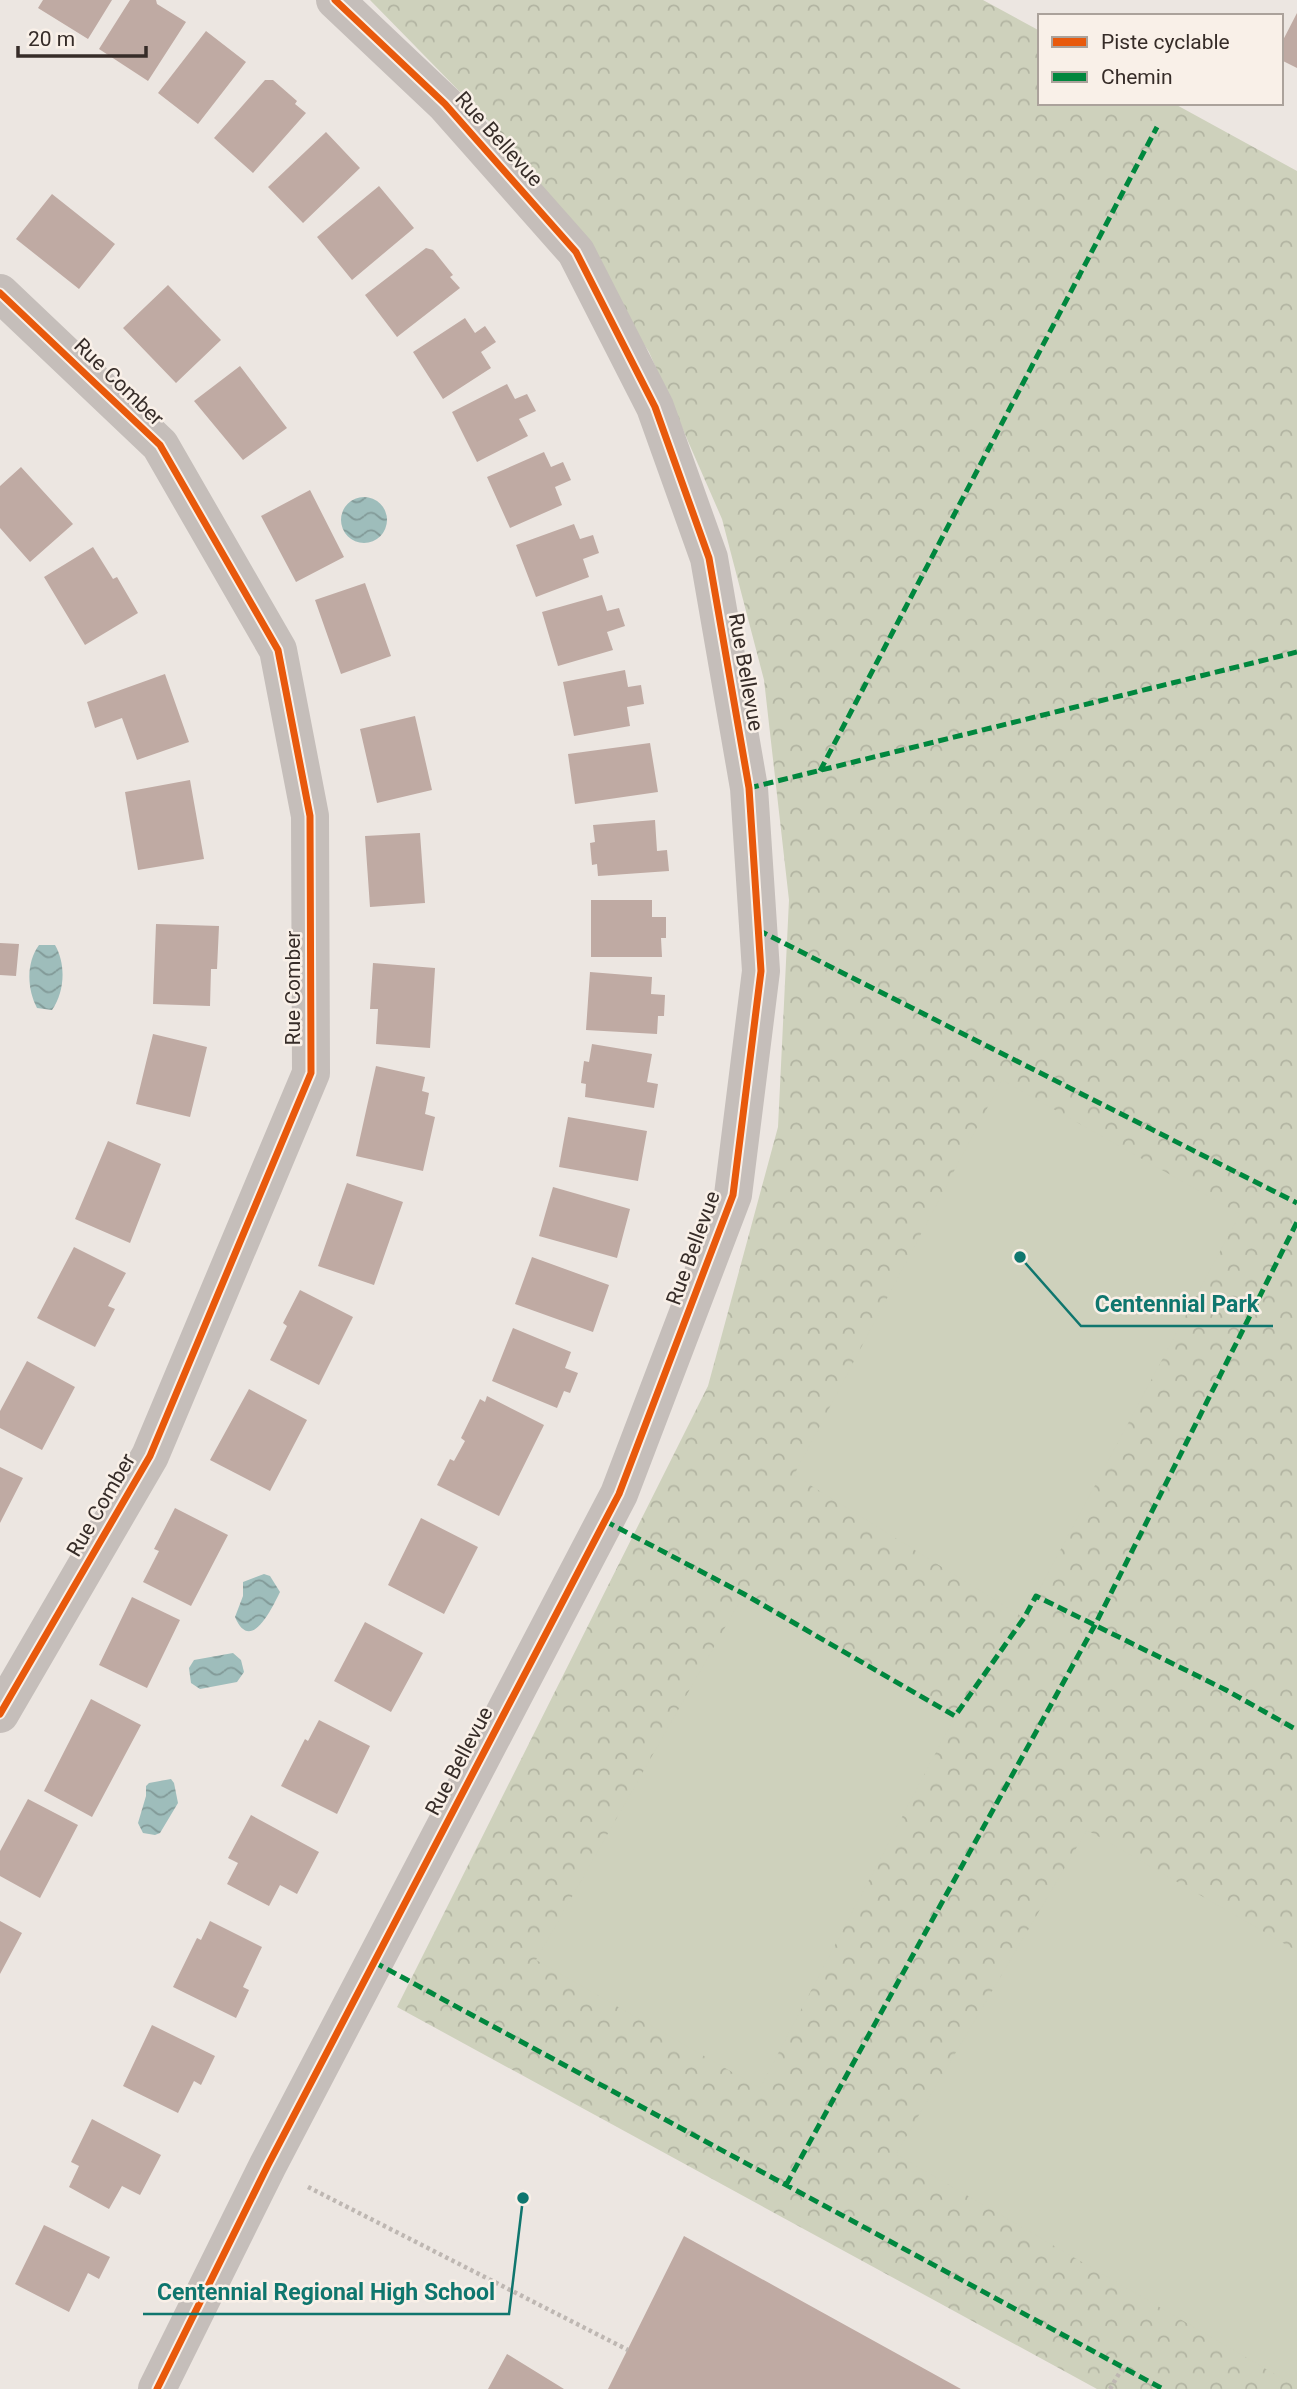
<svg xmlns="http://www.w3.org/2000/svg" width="1297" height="2389" font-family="Roboto,sans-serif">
  <defs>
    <pattern id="forest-crowns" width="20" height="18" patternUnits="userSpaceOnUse" patternTransform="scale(1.75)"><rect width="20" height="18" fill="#ced1bc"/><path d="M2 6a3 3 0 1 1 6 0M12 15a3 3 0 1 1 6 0" fill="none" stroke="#b2b4a2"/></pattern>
    <pattern id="water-waves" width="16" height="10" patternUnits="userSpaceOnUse" patternTransform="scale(1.75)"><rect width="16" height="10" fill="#9ebdbb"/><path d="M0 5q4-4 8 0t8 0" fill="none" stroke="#829a98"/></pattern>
  </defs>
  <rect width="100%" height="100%" fill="#ece6e1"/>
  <path fill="url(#forest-crowns)" d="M370,0H983L1040,31V103H1173L1297,171V2389H1097L397,2007L708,1386L778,1127L789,900L764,680L722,519L649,352L508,141Z"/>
  <path fill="#ced1bc" d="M1002,1080L1240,1214L1024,1618L794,1475Z
    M744,1594L955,1716L760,2088L536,1960Z
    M1087,1830L1297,1951V2387L896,2154Z"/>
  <path fill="url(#water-waves)" d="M341 520a23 23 0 1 1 46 0a23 23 0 1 1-46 0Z
    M39,945H55C66,964 65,991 52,1010L37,1008C27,989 26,963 39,945Z
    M264,1574L270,1576L280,1592C273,1606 251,1655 235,1617L243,1596V1582Z
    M233,1653L241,1660L244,1672L237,1682L200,1689L191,1683L189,1668L194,1660Z
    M171,1779L174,1783L178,1803L160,1833L155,1835L143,1833L138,1823L146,1796V1786L149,1783Z"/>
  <path fill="#bfaaa3" d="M43,0H112L88,39L38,8Z
    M130,0H156L157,4L186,22L148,81L99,49Z
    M1297,13V68L1281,60V44Z
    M206,31L246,62L198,124L158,93Z
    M265,80H273L297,101L295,104L306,113L253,173L214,138Z
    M326,132L360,168L303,223L268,187Z
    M379,186L414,228L352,280L317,237Z
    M52,194L115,244L79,289L16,239Z
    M426,248L433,250L453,275L450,277L460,288L397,337L365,295Z
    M168,285L221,340L176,383L123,328Z
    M465,318L475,333L485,326L496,342L481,352L491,368L443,399L413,352Z
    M240,366L287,428L243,460L194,401Z
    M507,384L515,399L527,394L536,411L519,419L528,436L477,462L452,412Z
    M544,452L551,467L563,462L571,480L555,487L562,505L510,528L487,477Z
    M21,467L73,524L30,562L0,528V486Z
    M310,490L344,557L296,582L261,516Z
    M574,524L580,539L593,535L599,553L583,559L589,577L536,597L516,545Z
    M93,547L113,579L117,577L138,613L85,645L44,577Z
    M365,583L391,656L341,674L315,600Z
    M602,595L607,611L619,608L625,626L607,632L613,650L558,666L542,612Z
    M625,670L628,687L641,685L644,704L627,707L630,726L574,736L563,682Z
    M165,674L189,742L137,760L122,718L95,728L87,702Z
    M415,716L432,790L377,803L360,729Z
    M650,743L658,792L575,804L568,754Z
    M190,780L204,859L138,870L125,792Z
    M655,820L657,851L667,850L669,871L598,876L597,864L592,865L590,843L595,842L593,825Z
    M420,833L425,903L370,907L365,836Z
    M591,900H652V917H666V938H661L662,957H591Z
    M156,924L219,926L217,969H211L210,1006L153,1004Z
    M0,943L19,944L16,976L0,975Z
    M373,963L435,968L430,1048L376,1044L378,1009H370Z
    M590,972L652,977L651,994L665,995L664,1016H658L657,1034L586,1030Z
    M153,1034L207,1047L190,1117L136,1104Z
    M592,1044L652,1054L647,1082L658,1084L654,1108L585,1097L586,1084L581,1083L584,1061L589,1062Z
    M376,1066L425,1077L422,1091L429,1093L425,1114L435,1117L423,1171L356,1156Z
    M568,1117L647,1131L638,1181L559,1167Z
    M108,1141L161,1164L130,1243L75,1219Z
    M347,1183L403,1202L374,1285L318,1266Z
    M553,1187L630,1209L617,1258L539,1236Z
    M74,1247L126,1273L108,1306L115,1309L95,1347L37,1318Z
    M532,1257L609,1285L593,1332L515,1304Z
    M300,1290L353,1317L319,1385L270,1360L287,1326L283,1323Z
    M513,1328L571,1352L565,1368L578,1373L570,1393L564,1391L557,1408L492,1381Z
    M27,1361L75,1387L42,1450L0,1428V1411Z
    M249,1389L307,1420L270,1491L210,1460Z
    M487,1396L544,1425L499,1516L437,1485L450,1459L454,1461L465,1441L461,1438L480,1399L485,1402Z
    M0,1467L23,1478L0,1523Z
    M175,1508L228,1535L191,1606L143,1582L159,1551L154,1549Z
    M421,1518L478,1547L444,1614L388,1585Z
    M132,1597L180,1620L147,1688L99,1665Z
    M365,1622L423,1653L391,1712L334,1681Z
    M91,1699L141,1725L92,1817L44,1791Z
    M319,1720L370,1746L337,1814L281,1786L305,1739L308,1741Z
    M28,1799L78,1825L40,1898L0,1876V1851Z
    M251,1815L319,1852L297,1894L280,1885L269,1906L227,1884L238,1863L228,1858Z
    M0,1921L22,1933L0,1974Z
    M210,1921L262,1947L243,1987L249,1990L236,2018L173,1987L197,1938L201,1940Z
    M152,2025L215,2056L201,2085L194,2081L178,2113L123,2086Z
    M92,2119L161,2155L140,2195L122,2186L109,2209L69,2187L79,2166L71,2162Z
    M44,2225L110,2257L99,2279L88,2273L69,2312L15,2284Z
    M684,2236L961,2389H608Z
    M507,2354L564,2389H488Z"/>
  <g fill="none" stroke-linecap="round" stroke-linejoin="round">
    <path stroke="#beb7b2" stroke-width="4.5" stroke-dasharray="3.5 3.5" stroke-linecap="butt" d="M308,2187L628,2350
      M1110,2389L1123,2367"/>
    <path stroke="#c5beba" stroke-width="38" d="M0,293L160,445L278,650L310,816L311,1073L150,1456L0,1714
      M157,2389L268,2165L619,1494L733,1195L761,971L749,788L709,558L655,407L576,252L445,104L335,0"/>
    <path stroke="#00873e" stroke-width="5" stroke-dasharray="10 5" stroke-linecap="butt" d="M820,771L1157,127
      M749,788L1297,652
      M758,930L1297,1203
      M605,1521L744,1594L955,1716L1024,1618L1036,1596L1226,1690L1297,1730
      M374,1962L1163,2389
      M786,2185L1095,1625L1297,1222"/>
    <defs>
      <path id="cycleway" d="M0,293L160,445L278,650L310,816L311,1073L150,1456L0,1714
        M157,2389L268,2165L619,1494L733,1195L761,971L749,788L709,558L655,407L576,252L445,104L335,0"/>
    </defs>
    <use href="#cycleway" stroke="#f9f0e8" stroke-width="11"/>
    <use href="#cycleway" stroke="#e8590c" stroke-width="7"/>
  </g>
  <g text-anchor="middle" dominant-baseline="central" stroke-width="5" stroke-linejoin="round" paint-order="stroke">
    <g font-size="21" fill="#362c28" stroke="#f9f0e8">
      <text transform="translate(499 139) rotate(48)">Rue Bellevue</text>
      <text transform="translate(119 382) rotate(44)">Rue Comber</text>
      <text transform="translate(746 672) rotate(80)">Rue Bellevue</text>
      <text transform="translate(293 988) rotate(-90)">Rue Comber</text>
      <text transform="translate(693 1248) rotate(-70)">Rue Bellevue</text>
      <text transform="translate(101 1505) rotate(-60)">Rue Comber</text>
      <text transform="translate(459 1761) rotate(-62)">Rue Bellevue</text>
    </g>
  </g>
  <path fill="none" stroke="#0f766e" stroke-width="2.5" d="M1020 1257L1081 1326H1273M523 2198L509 2314H143"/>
  <g fill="#0f766e" stroke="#f9f0e8" stroke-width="2.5">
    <circle cx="1020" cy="1257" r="7"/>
    <circle cx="523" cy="2198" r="7"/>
  </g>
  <g font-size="23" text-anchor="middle" font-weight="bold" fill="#0f766e" stroke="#f9f0e8" stroke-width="5" stroke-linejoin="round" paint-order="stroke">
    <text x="1177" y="1312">Centennial Park</text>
    <text x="326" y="2300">Centennial Regional High School</text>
  </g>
  <rect x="1038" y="14" width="245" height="91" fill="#f9f0e8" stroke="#aba29b" stroke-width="2"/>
  <rect x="1052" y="37" width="35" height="10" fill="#e8590c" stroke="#aba29b" stroke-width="2"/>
  <text x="1101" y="49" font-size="21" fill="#362c28">Piste cyclable</text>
  <rect x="1052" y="72" width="35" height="10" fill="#00873e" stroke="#aba29b" stroke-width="2"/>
  <text x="1101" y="84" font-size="21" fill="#362c28">Chemin</text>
  <path d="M18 46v10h128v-10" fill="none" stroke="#362c28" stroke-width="3.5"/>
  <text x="28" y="46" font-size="21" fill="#362c28" stroke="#f9f0e8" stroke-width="5" paint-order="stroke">20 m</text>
</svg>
